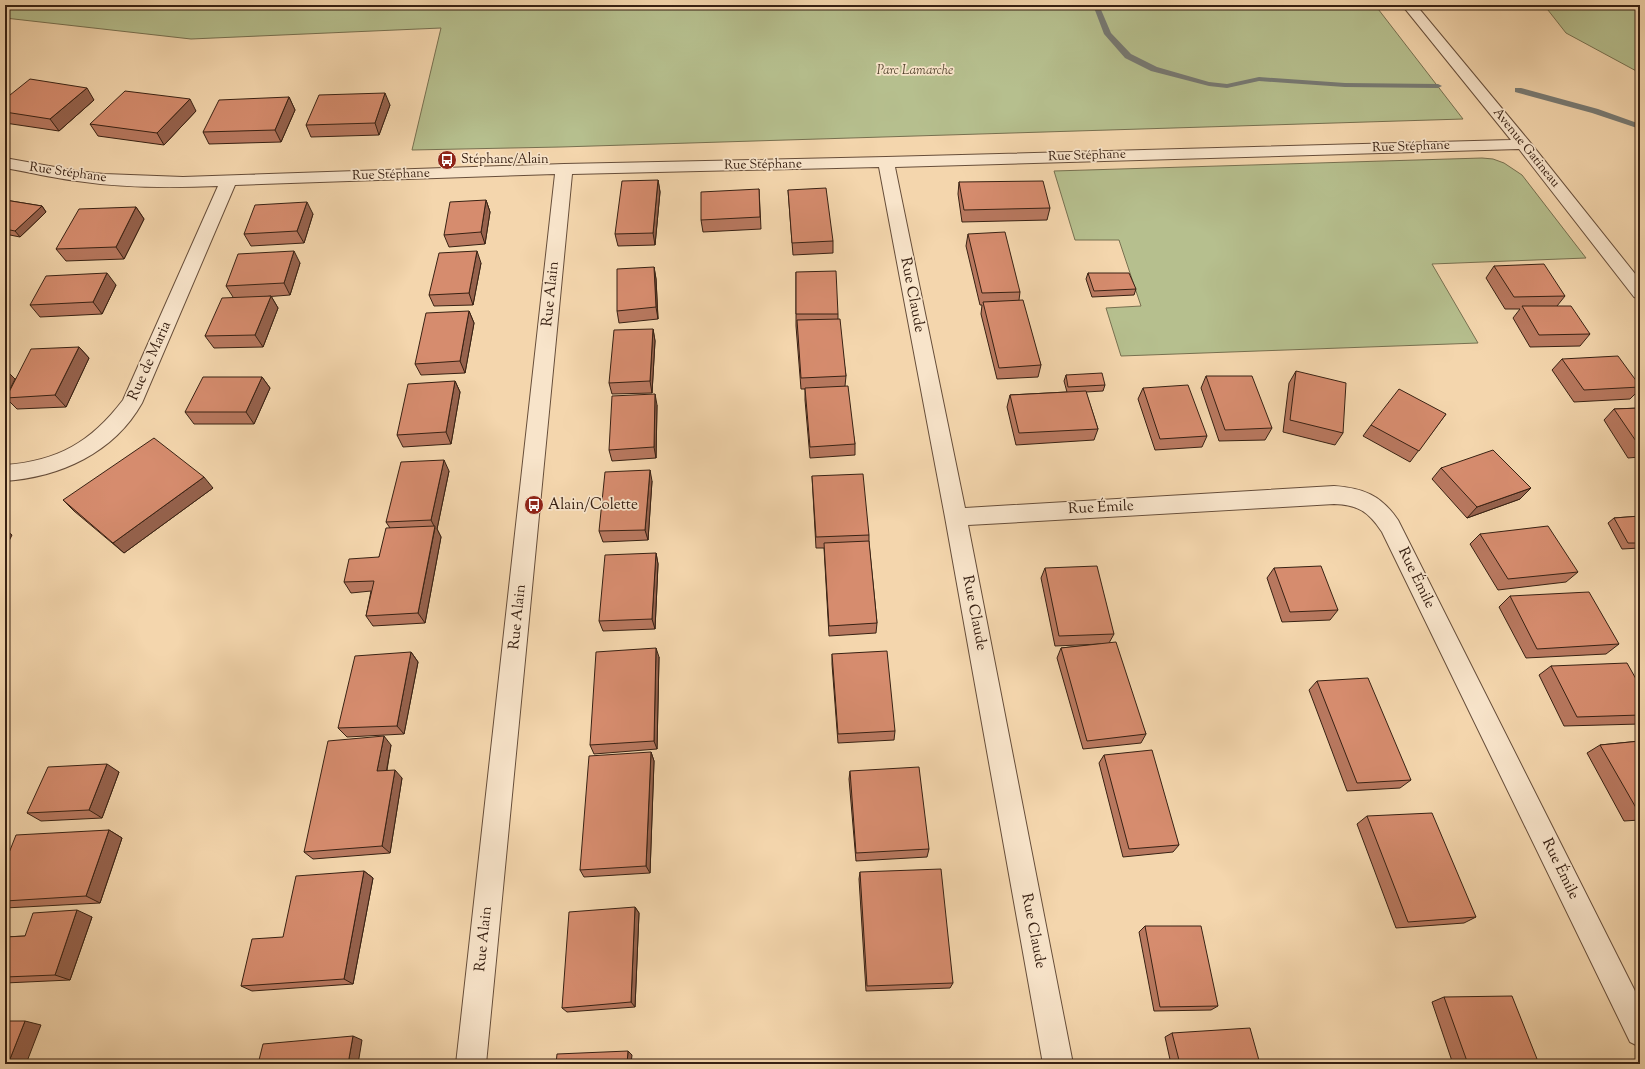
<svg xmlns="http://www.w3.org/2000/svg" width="1645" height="1069" font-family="'Sorts Mill Goudy',serif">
  <rect width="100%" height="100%" fill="#f4d6ad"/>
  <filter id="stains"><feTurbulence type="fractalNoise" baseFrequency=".005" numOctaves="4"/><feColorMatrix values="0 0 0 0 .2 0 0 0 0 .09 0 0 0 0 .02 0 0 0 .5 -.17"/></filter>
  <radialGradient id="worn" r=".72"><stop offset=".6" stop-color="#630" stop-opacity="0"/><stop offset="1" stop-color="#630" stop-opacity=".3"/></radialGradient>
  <path fill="#b6bf8e" stroke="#777050" d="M5,5H1375L1463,119L561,147L412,150L441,28L191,39L5,18Z
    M1544,5H1640V73L1566,33Z
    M1482,158L1493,159L1504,163L1522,175L1586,258L1432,264L1478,343L1121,356L1106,308L1141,306L1119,240H1075L1054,171Z"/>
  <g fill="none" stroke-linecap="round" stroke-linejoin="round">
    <path fill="#777a74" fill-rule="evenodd" d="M1093,5H1099L1111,33L1131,54L1157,67L1209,82L1227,84L1259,77L1345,83L1438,84L1442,86L1438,88L1345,87L1259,81L1227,88L1209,86L1151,71L1125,58L1104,34Z
      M1515,88H1521L1598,109L1640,124V129L1592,113L1515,92Z"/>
    <defs>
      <path id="minor" d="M1402,5H1416L1529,141L1640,280V299L1634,297L1519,149L895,167L965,508L1334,486C1363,488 1381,495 1398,520L1640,1001V1047L1630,1042L1382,532C1368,511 1358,505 1334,504L968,525L1073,1064H1043L945,517L879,167L572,174L486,1064H456L555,174L235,185L142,403C114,453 60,477 5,481V465C58,461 91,442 123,400L218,186C172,188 124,188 77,181C53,178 29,172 5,168V158L77,171L104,174L183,177L564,164L886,157L1511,140Z"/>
    </defs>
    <use href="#minor" stroke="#674e3a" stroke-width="2"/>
    <use href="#minor" fill="#f8e4ca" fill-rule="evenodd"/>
  </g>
  <path fill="#b8785f" stroke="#382113" d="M289,97L295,110L281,142L209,144L203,132Z
    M5,99L94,100L59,131L5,123Z
    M390,105L379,135L311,137L306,125Z
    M196,111L164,145L98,136L90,124Z
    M658,180L660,192L655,245L618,246L615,234Z
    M959,182L1050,208L1047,220L962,222L958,194Z
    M759,189L761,229L703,232L701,220Z
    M788,190L833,241V253L793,255Z
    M5,200L42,206L46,212L20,237L5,234Z
    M486,200L490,212L485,244L449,247L444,235Z
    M136,207L144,219L124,259L66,261L56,249Z
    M313,214L304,243L251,246L244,234Z
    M968,234L1020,292L1019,300L1041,365L1038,377L997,379L981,314L982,305H980L966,246Z
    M300,263L290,295L264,297L271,296L278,308L263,347L214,348L205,336L233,297L226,286Z
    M481,263L473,305L434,306L429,295Z
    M1494,266L1565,296L1557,306L1590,334L1580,346L1530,347L1513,318L1520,309H1505L1486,278Z
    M654,267L656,279L658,319L619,323L617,311Z
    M796,272L838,314V319L846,376L845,386L855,444V455L810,458L805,400V389H801L796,326Z
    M1088,273L1136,289L1134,295L1092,297L1086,279Z
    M116,285L102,314L40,317L30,305Z
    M469,311L474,323L465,373L421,375L415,364Z
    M653,329L655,341L652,393L612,394L609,383Z
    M79,347L89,358L66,407L17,409L6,398L5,399V369L15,379Z
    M1562,359L1640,386V389L1630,399L1574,402L1552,370Z
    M1296,371L1343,433L1335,445L1283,432L1289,383Z
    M1066,375L1105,385L1103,391L1086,392L1098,429L1094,440L1016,445L1007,407L1010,395L1067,392L1064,381Z
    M1206,376L1272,428L1265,440L1219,441L1201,388Z
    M262,377L270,388L254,424H194L185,412Z
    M455,381L460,392L451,444L403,447L397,435Z
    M1143,388L1207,436L1202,447L1155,450L1138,399Z
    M657,405L656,458L612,461L609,450Z
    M1640,408V457L1628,458L1604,420L1614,409Z
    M1446,414L1410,462L1363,436L1371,425Z
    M1441,468L1531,488L1520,499L1467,518L1432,479Z
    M449,471L437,529L441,537L425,623L373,626L366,616L371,591L351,593L344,582L379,557L390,528L386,522Z
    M812,476L869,535V543L877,623L876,633L829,636L824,548H816Z
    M652,481L648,540L603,542L599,531Z
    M213,488L124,553L74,511L63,500Z
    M1640,516V548L1622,549L1608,523L1614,518Z
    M1480,534L1578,572L1566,582L1498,590L1470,544Z
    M656,553L658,564L655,629L603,631L599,621Z
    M1045,568L1114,634L1109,643L1146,734L1141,743L1083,749L1057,658L1061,648L1101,644L1055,646L1041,578Z
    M1274,568L1338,610L1330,620L1282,622L1267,578Z
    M1510,596L1619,644L1606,654L1526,658L1499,607Z
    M411,652L418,662L404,734L347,737L338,728Z
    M832,654L895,731L894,740L838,743L832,664Z
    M659,657L657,749L594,754L590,745Z
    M1551,666L1640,686V724L1564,726L1539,675Z
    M1317,681L1411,780L1400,788L1347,791L1309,690Z
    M1640,741V820L1624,821L1587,753L1600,745Z
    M391,745L387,770L402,778L390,853L313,859L304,852Z
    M651,752L654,761L650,873L584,877L580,870Z
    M1104,755L1179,845L1173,852L1123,857L1099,763Z
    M850,771L929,849L927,857L856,861L849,779Z
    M119,772L102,818L41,821L27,813Z
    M1367,816L1476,917L1464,923L1396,928L1357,824Z
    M109,830L122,838L100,903L5,908V863Z
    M364,871L373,878L353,984L252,991L241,986L283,937Z
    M860,872L953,983L950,988L866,991L859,879Z
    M635,907L639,913L635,1007L567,1012L562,1008Z
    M92,917L70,980L5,983V937L25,936Z
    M1145,926L1218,1006L1211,1010L1154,1011L1139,932Z
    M1444,997L1539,1064H1453L1432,1002Z
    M1172,1033L1260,1064H1171L1165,1037Z"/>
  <path fill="#96624d" stroke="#382113" d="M87,88L94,100L59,131L50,119Z
    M385,93L390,105L379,135L375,123Z
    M289,97L295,110L281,142L275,130Z
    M190,99L196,111L164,145L157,133Z
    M658,180L660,192L655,245L653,233Z
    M486,200L490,212L485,244L481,232Z
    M307,202L313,214L304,243L297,231Z
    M42,206L46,212L20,237L15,231Z
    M136,207L144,219L124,259L116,247Z
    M294,251L300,263L290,295L284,283Z
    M477,251L481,263L473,305L469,293Z
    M654,267L656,279L658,319L656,307Z
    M107,273L116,285L102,314L93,302Z
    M271,296L278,308L263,347L255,335Z
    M469,311L474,323L465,373L460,361Z
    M653,329L655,341L652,393L650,381Z
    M79,347L89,358L66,407L55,395Z
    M5,369L15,379L5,399Z
    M262,377L270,388L254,424L246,412Z
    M455,381L460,392L451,444L446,432Z
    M655,394L657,405L656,458L654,447Z
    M444,460L449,471L437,529L441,537L425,623L418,613L435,528L431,520Z
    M650,470L652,481L648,540L645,530Z
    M204,477L213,488L124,553L113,543Z
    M1531,488L1520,499L1467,518L1477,507Z
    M5,529L12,535L5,549Z
    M656,553L658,564L655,629L652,619Z
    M656,648L659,657L657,749L654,741Z
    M411,652L418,662L404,734L397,726Z
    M384,736L391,745L385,779L377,771Z
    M651,752L654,761L650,873L646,866Z
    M107,764L119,772L102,818L89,810Z
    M395,770L402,778L390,853L382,846Z
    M109,830L122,838L100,903L86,896Z
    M364,871L373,878L353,984L344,979Z
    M635,907L639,913L635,1007L631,1002Z
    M77,910L92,917L70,980L55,975Z
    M25,1021L41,1025L26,1064H8Z
    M353,1036L362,1040L358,1064H348Z
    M628,1051L632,1055L631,1064H627Z"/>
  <path fill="#d68c6e" stroke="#382113" d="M30,79L87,88L50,119L5,112V99Z
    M125,91L190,99L157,133L90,124Z
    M385,93L375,123L306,125L319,95Z
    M289,97L275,130L203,132L219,100Z
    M658,180L653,233L615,234L622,181Z
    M1043,181L1050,208L964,210L959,182Z
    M826,188L833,241L792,243L788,190Z
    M759,189L760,217L701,220V192Z
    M5,200L42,206L15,231L5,229Z
    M486,200L481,232L444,235L450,202Z
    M307,202L297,231L244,234L255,205Z
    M136,207L116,247L56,249L79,209Z
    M1005,232L1020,292L982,293L968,234Z
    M294,251L284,283L226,286L238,254Z
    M477,251L469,293L429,295L439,253Z
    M1544,264L1565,296L1514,297L1494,266Z
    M654,267L656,307L617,311V269Z
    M836,271L838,314H796V272Z
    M107,273L93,302L30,305L46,276Z
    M1088,273H1129L1136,289L1094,291Z
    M271,296L255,335L205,336L222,298Z
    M1023,300L1041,365L999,368L983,302Z
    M1522,306H1571L1590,334L1539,335Z
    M469,311L460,361L415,364L426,313Z
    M840,319L846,376L801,378L797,320Z
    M653,329L650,381L609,383L614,330Z
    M79,347L55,395L6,398L31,349Z
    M1618,356L1640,386V387L1584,390L1562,359Z
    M1296,371L1346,383L1343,433L1290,420Z
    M1102,373L1105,385L1068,387L1066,375Z
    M1206,376H1252L1272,428L1225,430Z
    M203,377H262L246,412H185Z
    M455,381L446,432L397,435L408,384Z
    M1188,385L1207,436L1160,439L1143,388Z
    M848,386L855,444L810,447L805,388Z
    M1399,389L1446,414L1419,451L1371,425Z
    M1086,391L1098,429L1019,433L1010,395Z
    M655,394L654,447L609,450L612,396Z
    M1640,408V447L1614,409Z
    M154,438L204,477L113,543L63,500Z
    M1493,450L1531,488L1477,507L1441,468Z
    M444,460L431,520L386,522L401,462Z
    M650,470L645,530L599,531L605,472Z
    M863,474L869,535L816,537L812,476Z
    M1640,516V543H1628L1614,518Z
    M435,526L418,613L366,616L374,581L344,582L349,559L379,557L386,528Z
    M1548,526L1578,572L1508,579L1480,534Z
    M869,541L877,623L829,626L824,543Z
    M656,553L652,619L599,621L605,555Z
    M1097,566L1114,634L1059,636L1045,568Z
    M1321,566L1338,610L1290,612L1274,568Z
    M1589,592L1619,644L1537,649L1510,596Z
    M1116,642L1146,734L1087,741L1061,648Z
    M656,648L654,741L590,745L596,652Z
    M887,651L895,731L838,734L832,654Z
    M411,652L397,726L338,728L355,656Z
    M1627,663L1640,686V715L1577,717L1551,666Z
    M1368,678L1411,780L1357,783L1317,681Z
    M384,736L377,771L395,770L382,846L304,852L328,741Z
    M1640,741V813H1639L1600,745Z
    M1152,750L1179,845L1129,849L1104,755Z
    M651,752L646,866L580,870L589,756Z
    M107,764L89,810L27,813L48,767Z
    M919,767L929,849L856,853L850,771Z
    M1432,813L1476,917L1408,922L1367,816Z
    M109,830L86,896L5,901V863L16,835Z
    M941,869L953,983L867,986L860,872Z
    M364,871L344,979L241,986L252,939L283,937L296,876Z
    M635,907L631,1002L562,1008L569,912Z
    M77,910L55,975L5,977V937L25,936L33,913Z
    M1145,926H1201L1218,1006L1160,1007Z
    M1512,996L1539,1064H1468L1444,997Z
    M5,1021H25L8,1064H5Z
    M1250,1028L1260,1064H1180L1172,1033Z
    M353,1036L348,1064H258L263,1044Z
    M628,1051L627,1064H556L557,1054Z
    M946,1061V1064H921Z"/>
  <defs>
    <symbol id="bus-disc" viewBox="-11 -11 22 22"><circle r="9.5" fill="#8f2418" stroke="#f8e4ca"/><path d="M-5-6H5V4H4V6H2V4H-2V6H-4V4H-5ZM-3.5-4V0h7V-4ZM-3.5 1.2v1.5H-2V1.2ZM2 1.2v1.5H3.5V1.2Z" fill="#fff"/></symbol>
  </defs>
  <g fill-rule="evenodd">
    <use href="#bus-disc" x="436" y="149" width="22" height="22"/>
    <use href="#bus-disc" x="523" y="494" width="22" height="22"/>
  </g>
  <g text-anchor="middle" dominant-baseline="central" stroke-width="3.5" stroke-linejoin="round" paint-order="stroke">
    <g font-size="13" font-style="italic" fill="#584832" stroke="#f8e4ca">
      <text x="915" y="71">Parc Lamarche</text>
    </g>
    <g font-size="13" fill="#382113" stroke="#f8e4ca">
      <text transform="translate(1411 147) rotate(-2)">Rue Stéphane</text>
      <text transform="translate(1526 148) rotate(51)">Avenue Gatineau</text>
      <text transform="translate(1087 156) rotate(-2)">Rue Stéphane</text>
      <text transform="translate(763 165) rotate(-1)">Rue Stéphane</text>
      <text transform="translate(68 173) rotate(8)">Rue Stéphane</text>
      <text transform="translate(391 175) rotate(-2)">Rue Stéphane</text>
    </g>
    <g font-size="13" fill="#382113" stroke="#f8e4ca" text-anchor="start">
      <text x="461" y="160">Stéphane/Alain</text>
    </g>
    <g font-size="15" fill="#382113" stroke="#f8e4ca">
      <text transform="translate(551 294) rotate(-84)">Rue Alain</text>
      <text transform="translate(912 295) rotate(79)">Rue Claude</text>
      <text transform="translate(150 361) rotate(-66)">Rue de Maria</text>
      <text transform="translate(1101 508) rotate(-3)">Rue Émile</text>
      <text transform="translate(1416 578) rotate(64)">Rue Émile</text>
      <text transform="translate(974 613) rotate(79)">Rue Claude</text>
      <text transform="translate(518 617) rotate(-84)">Rue Alain</text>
      <text transform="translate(1560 869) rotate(64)">Rue Émile</text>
      <text transform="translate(1033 931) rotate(79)">Rue Claude</text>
      <text transform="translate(484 939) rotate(-84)">Rue Alain</text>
    </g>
    <g font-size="15" fill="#382113" stroke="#f8e4ca" text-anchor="start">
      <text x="548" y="505">Alain/Colette</text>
    </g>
  </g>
  <rect width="1645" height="1069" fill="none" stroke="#f4d6ad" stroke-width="20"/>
  <rect x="6" y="6" width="1633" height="1057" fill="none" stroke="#382113" stroke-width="2"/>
  <rect x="10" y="10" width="1625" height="1049" fill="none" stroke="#382113"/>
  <rect width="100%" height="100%" filter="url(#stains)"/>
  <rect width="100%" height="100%" fill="url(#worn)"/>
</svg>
